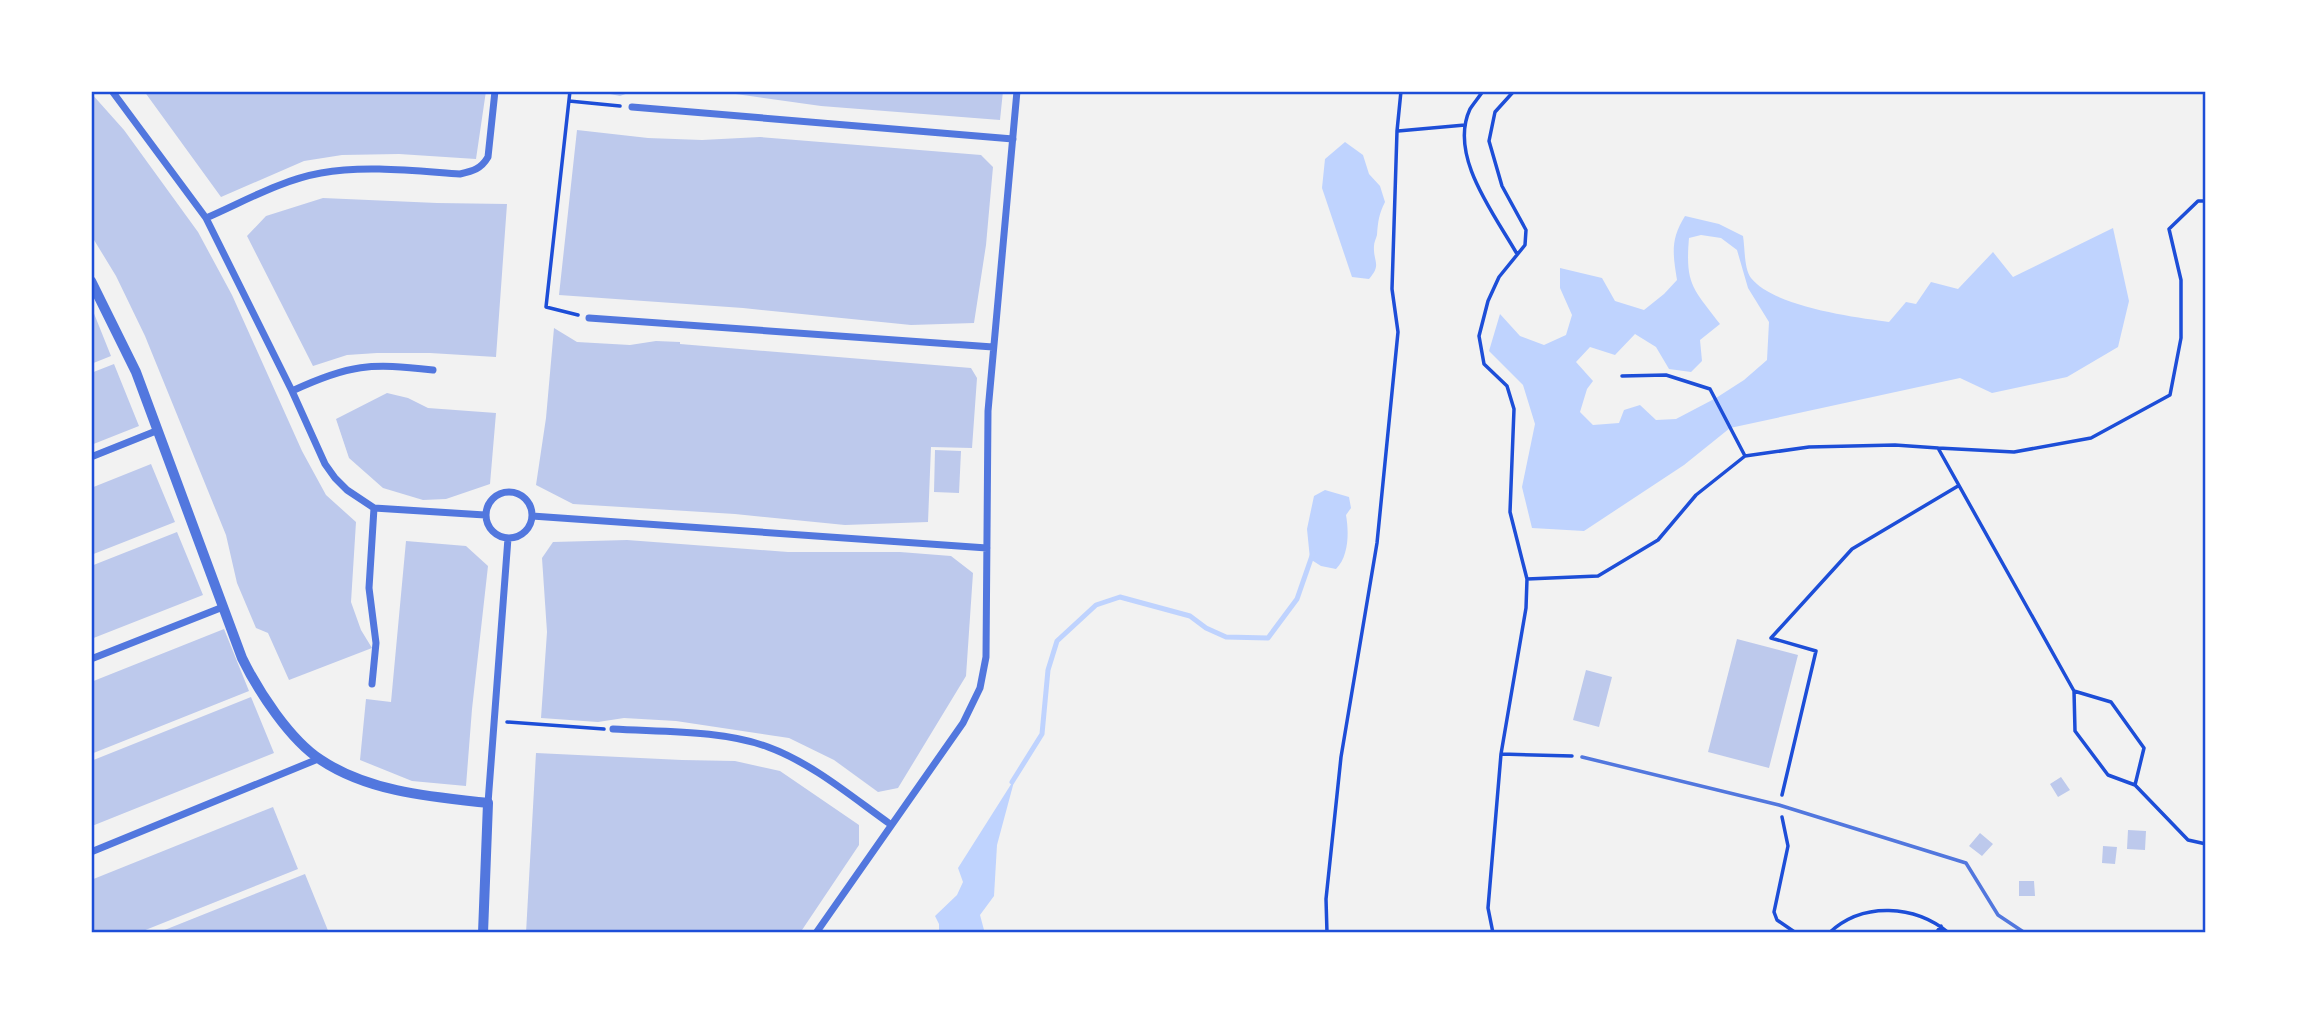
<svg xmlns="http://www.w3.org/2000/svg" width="2297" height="1024" font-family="Ubuntu,sans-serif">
  <rect width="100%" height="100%" fill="#f2f2f2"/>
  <path fill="#bfd3fe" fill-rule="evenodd" d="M1345,142L1363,155L1369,174L1380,186L1385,202C1379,214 1378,221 1377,235C1376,239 1374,242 1374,246C1373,262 1382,264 1369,279L1352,277L1322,188L1325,159Z
    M1685,216L1719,224L1743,236C1745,248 1744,269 1751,278C1774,307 1854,317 1889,322L1906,302L1916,304L1931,282L1958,289L1993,252L2013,277L2113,228L2129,301L2118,347L2067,377L1992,393L1960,378L1730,428L1684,465L1584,531L1532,528L1522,487L1535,424L1523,385L1489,351L1500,314L1520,336L1544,345L1566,335L1572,315L1560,288V268L1602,278L1615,301L1644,310L1664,294L1677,280C1673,254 1670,240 1685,216ZM1701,235L1721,238L1737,250L1748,288L1769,322L1767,360L1744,380L1716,398L1676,419L1656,420L1640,405L1624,410L1619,423L1593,425L1580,412L1587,389L1593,381L1576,362L1590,347L1615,355L1635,334L1656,347L1669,369L1691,372L1702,361L1700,340L1720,324C1693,288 1685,285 1689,238Z
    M1325,490L1349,497L1351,508L1346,515C1349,532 1349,556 1336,569L1321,566L1310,559L1307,529L1314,496Z
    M1015,778L997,845L994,896L980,915L984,930L981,933H939V924L935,916L957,895L963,882L958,868Z"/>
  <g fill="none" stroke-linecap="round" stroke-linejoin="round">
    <path stroke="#bfd3fe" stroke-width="5" d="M1012,782L1042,734L1048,670L1057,641L1096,605L1120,597L1190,616L1206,628L1226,637L1268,638L1297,599L1313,553"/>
  </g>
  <path fill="#bdc9ec" d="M144,91H486L476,159L399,154L342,155L304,161L221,197Z
    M595,91H634L620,96Z
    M715,91H1003L1000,120L821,106Z
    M91,93L124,130L198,232L232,295L302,451L326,495L356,522L351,602L361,630L372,648L289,680L268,633L256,628L237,583L226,535L145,336L116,276L91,235Z
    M577,130L648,138L702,140L760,137L981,155L993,167L986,245L974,323L911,325L743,308L559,295Z
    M323,198L437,203L507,204L496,357L430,353H377L347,355L313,366L247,236L266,216Z
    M91,306L111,356L91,364Z
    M554,328L577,342L630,345L656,341L680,342V344L971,368L977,378L972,448L931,447L928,522L845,525L735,514L573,504L536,485L546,418Z
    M114,364L139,426L91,445V373Z
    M387,393L408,398L428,408L496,413L490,484L446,499L423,500L383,488L349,458L336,419Z
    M935,450L961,451L959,493L934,492Z
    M151,464L175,522L91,555V488Z
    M177,532L203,595L91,639V566Z
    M627,540L788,552H900L951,556L973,573L966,676L898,788L878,792L834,760L789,738L676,721L624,718L598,722L541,718L547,632L542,558L553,542Z
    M406,541L466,546L488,566L472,709L466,786L412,781L360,760L366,699L391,702Z
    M224,629L249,691L91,754V682Z
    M1737,639L1798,655L1769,768L1708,752Z
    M1586,670L1612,677L1599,727L1573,720Z
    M251,697L274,753L92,826L91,761Z
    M536,753L682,760L735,761L780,771L859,825V845L800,933H526Z
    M2061,777L2070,790L2058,797L2050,784Z
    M273,807L298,869L138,933H91V880Z
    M2128,830L2146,831L2145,850L2127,849Z
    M1980,833L1993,844L1982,856L1969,846Z
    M2103,846L2117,847L2115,864L2102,863Z
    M305,874L329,933H157Z
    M2019,881H2034L2035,896H2019Z"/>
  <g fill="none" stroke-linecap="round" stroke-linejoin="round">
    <path stroke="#1d4ed8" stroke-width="3.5" d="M570,91L546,307L578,315
      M1483,91C1479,97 1474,103 1470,109C1448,156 1495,215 1517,254
      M569,101L620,106
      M1398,131L1465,125
      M1622,376L1666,375L1710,389L1745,456
      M1938,448L2014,452L2091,438L2170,395L2181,338V280L2169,229L2198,201H2206
      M1527,579L1598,576L1658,540L1696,495L1745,456L1809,447L1895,445L1938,448L2074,691L2075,731L2108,775L2135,785L2188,840L2206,844
      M2074,691L2111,702L2144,748L2135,785
      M507,722L604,729
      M1501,754L1572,756
      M1782,795L1816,651L1771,638L1852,549L1958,486
      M1782,817L1788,846L1774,912L1777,920L1796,933
      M1327,933L1326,899L1341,757L1377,543L1398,332L1392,289L1397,131L1401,91
      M1493,933L1488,908L1501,754L1526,608L1527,579L1510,512L1514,409L1507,386L1484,364L1479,336L1488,301L1499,277L1525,245L1526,230L1502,186L1489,141L1495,112L1514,91
      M1829,933C1863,901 1915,905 1949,933
      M1936,933L1941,926"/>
    <path stroke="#5277de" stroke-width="3.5" d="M1582,757L1779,805L1966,863L1998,915L2025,933"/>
    <path stroke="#5277de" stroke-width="7" d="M112,91L206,218L292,391L325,464L335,478L347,490L374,508L485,515
      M632,107L1013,139
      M206,218C243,202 281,180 321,173C364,165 416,171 460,174C473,171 481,169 488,157L495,91
      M589,318L993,347
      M292,391C350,364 370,363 433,370
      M91,457L156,431
      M486 515a23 23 0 1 1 46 0a23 23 0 1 1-46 0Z
      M532,516L987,548
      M91,659L223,607
      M372,684L376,643L369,588L374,508
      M613,729C662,732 722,730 768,747C812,763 852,797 890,824
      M488,803L508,538
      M91,852L318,759
      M816,933L963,723L980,688L986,657L988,411L1017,91"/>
    <path stroke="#5277de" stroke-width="10" d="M91,281L136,372L242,658C258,691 290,740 321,760C369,792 432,797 488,803L483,933"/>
  </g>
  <rect width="2297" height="1024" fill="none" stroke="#ffffff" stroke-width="186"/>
  <rect x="93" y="93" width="2111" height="838" fill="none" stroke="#1d4ed8" stroke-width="2.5"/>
</svg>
